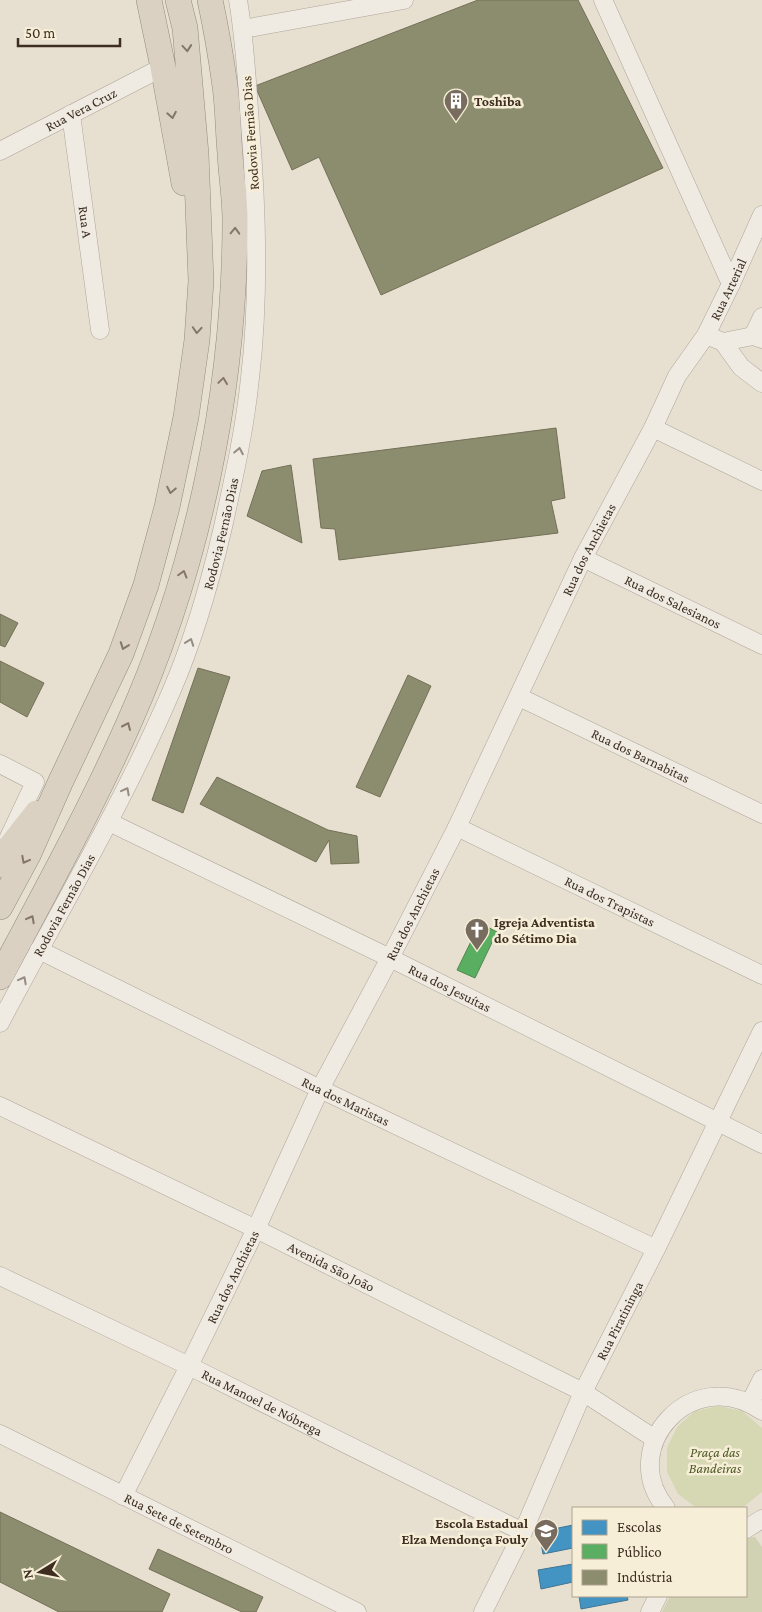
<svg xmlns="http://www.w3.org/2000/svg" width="762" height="1612" font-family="'Crimson Pro',serif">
  <rect width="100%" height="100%" fill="#e7e0d1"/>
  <path fill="#d6d7b3" d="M719,1406L742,1411L762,1428V1492L742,1508H697L678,1494L667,1472V1448L677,1427L695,1411Z"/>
  <path fill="#d1d1b3" d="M755,1537L762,1547V1612H662L670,1596H746V1538Z"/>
  <path fill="#4393c3" stroke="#417592" d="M573,1525V1548L543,1554L539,1532Z
    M573,1564V1582L541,1589L538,1570Z
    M579,1596H627L628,1600L581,1609Z"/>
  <path fill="#5aae61" stroke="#51884e" d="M480,923L497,932L475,978L457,970Z"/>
  <path fill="#8c8c6e" stroke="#747057" d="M478,0H578L663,168L381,295L319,157L292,170L255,86Z
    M556,428L565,498L551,501L558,533L339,560L335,529L321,528L313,459Z
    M291,465L302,543L247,516L262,471Z
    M0,614L18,623L5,647L0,645Z
    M0,661L44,683L27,717L0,702Z
    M198,668L230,677L183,813L152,800Z
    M408,675L431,686L380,797L356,787Z
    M217,777L328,830L357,836L359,863L331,864L329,840L316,862L200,804Z
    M0,1512L170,1594L162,1612H59L0,1582Z
    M158,1549L263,1597L256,1612H242L149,1569Z"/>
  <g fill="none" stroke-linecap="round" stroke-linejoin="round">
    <defs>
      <g id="minor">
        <path d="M603,0L731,284"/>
        <path d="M243,29L404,0"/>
        <path id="s1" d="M71,114L100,330"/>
        <path id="s2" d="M0,151L163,67"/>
        <path d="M706,335L723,342L753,336L762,339"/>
        <path d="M753,336L762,317"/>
        <path d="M723,342L741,367L762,383"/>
        <path d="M653,428L762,481"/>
        <path id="s3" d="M583,558L762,645"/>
        <path id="s4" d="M519,697L762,814"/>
        <path d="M0,764L35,782L9,837"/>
        <path id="s5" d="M109,822L390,958L762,1144"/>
        <path id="s6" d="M457,827L762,975"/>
        <path id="s7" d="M39,950L320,1089L656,1249"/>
        <path id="s8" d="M0,1023C58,913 122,806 171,692C194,639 210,583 223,527C234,477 245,428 250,378C260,294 257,208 250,124C247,82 245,41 238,0"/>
        <path id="s9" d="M0,1106L256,1229L583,1392L655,1439"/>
        <path id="s10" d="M0,1276L189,1366L523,1532"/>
        <path d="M750,1403L762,1379"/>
        <path id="s11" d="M0,1434L357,1612"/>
        <path id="s12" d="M123,1496L189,1366L256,1229L320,1089L390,958L457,827L583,558L653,428L677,376L706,335L731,284L762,215"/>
        <path d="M666,1508C616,1448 692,1362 762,1411"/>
        <path d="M746,1529L762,1519"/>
        <path id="s13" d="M483,1612L523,1532L583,1392L656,1249L762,1031"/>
        <path d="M650,1612L658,1596"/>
      </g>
      <path id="highway" d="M149,0L163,67L184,183
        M0,865L11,846L37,813
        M0,907L29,853L60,783L121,654L146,585L167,507L186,417L197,340L201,281L196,154L185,28L178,0
        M0,977C44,894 90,811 128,725C198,569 235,390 235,220C235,197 231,175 230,153C228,131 228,108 225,86C221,57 216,28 210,0"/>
    </defs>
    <use href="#minor" stroke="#ada599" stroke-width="19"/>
    <use href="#highway" stroke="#928b80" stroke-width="26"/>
    <use href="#minor" stroke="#efebe3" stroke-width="18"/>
    <use href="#highway" stroke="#dad1c2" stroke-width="25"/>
  </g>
  <defs><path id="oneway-chevron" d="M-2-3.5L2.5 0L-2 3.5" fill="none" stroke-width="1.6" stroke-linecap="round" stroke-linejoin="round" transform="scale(1.25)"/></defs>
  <g stroke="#847769">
    <use href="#oneway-chevron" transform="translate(187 48) rotate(85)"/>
    <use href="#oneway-chevron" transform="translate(172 115) rotate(80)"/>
    <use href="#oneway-chevron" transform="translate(235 231) rotate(-88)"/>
    <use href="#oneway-chevron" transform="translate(197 330) rotate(94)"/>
    <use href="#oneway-chevron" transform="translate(223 381) rotate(-82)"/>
    <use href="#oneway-chevron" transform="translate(171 490) rotate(101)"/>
    <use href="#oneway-chevron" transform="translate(183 574) rotate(-74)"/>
    <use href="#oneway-chevron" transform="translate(124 646) rotate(110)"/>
    <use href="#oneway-chevron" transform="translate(127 726) rotate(-66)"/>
    <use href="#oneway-chevron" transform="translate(25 860) rotate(118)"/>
    <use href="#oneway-chevron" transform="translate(31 919) rotate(-62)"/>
  </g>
  <g stroke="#968c82">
    <use href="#oneway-chevron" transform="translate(239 451) rotate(-79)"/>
    <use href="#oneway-chevron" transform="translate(190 642) rotate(-70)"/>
    <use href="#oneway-chevron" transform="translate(126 791) rotate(-62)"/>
    <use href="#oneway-chevron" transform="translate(23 980) rotate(-62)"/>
  </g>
  <defs>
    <symbol id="building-pin" viewBox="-11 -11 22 30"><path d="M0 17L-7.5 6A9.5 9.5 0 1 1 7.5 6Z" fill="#786c5e" stroke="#f7eed8"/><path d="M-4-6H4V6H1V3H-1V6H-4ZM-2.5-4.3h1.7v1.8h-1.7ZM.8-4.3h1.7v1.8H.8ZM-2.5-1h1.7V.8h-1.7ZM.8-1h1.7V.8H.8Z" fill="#fff"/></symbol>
    <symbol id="church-pin" viewBox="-11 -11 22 30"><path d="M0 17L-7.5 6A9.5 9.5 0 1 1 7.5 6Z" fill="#786c5e" stroke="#f7eed8"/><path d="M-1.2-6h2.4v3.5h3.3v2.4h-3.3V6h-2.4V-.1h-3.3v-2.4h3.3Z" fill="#fff"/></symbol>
    <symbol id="school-pin" viewBox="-11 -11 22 30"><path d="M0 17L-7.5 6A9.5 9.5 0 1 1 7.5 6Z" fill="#786c5e" stroke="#f7eed8"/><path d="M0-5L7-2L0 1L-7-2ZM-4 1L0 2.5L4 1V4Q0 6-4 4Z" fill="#fff"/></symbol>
  </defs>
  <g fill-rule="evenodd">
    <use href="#building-pin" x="442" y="87" width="28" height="38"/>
    <use href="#church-pin" x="463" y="916" width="28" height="38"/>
    <use href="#school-pin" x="532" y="1517" width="28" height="38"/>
  </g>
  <g text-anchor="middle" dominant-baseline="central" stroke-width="5" stroke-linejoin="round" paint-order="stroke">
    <g font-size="14" font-weight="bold" fill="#3d2e20" stroke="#f7eed8" text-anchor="start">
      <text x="474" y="101">Toshiba</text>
      <text x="494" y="922">Igreja Adventista<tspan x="494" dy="16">do Sétimo Dia</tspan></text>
      <text x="528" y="1523" text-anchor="end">Escola Estadual<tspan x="528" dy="16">Elza Mendonça Fouly</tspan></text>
    </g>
    <g font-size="14" fill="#3d2e20" stroke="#f7eed8">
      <text stroke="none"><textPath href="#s2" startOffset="91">Rua Vera Cruz</textPath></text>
      <text transform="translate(250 133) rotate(-94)">Rodovia Fernão Dias</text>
      <text stroke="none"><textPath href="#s1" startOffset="109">Rua A</textPath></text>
      <text stroke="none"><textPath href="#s12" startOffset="1351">Rua Arterial</textPath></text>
      <text stroke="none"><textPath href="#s8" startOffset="539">Rodovia Fernão Dias</textPath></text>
      <text stroke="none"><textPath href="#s12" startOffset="1055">Rua dos Anchietas</textPath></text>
      <text stroke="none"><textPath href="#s3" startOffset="100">Rua dos Salesianos</textPath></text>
      <text stroke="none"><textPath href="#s4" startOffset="135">Rua dos Barnabitas</textPath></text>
      <text stroke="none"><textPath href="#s6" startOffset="170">Rua dos Trapistas</textPath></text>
      <text stroke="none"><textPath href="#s8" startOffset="134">Rodovia Fernão Dias</textPath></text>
      <text stroke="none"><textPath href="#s12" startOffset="650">Rua dos Anchietas</textPath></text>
      <text stroke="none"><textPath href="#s5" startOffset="379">Rua dos Jesuítas</textPath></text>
      <text stroke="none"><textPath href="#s7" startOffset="342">Rua dos Maristas</textPath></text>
      <text stroke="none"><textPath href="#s9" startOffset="368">Avenida São João</textPath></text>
      <text stroke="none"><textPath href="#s12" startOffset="245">Rua dos Anchietas</textPath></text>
      <text stroke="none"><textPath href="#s13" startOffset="322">Rua Piratininga</textPath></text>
      <text stroke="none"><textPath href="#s10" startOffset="291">Rua Manoel de Nóbrega</textPath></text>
      <text stroke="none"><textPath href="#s11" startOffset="200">Rua Sete de Setembro</textPath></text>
    </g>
    <g font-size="14" font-style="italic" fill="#4d5a26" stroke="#f7eed8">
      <text x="715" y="1452">Praça das<tspan x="715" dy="16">Bandeiras</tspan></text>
    </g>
  </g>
  <rect x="572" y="1507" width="175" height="90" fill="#f7eed8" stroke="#ada18e"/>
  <rect x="582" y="1520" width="25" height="15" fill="#4393c3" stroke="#ada18e"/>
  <text x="617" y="1532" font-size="15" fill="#3d2e20">Escolas</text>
  <rect x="582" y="1544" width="25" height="15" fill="#5aae61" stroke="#ada18e"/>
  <text x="617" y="1557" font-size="15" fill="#3d2e20">Público</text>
  <rect x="582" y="1570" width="25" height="15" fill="#8c8c6e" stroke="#ada18e"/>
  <text x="617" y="1582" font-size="15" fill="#3d2e20">Indústria</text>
  <g transform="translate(40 1572) rotate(260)" stroke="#f7eed8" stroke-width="4" paint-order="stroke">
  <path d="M0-4L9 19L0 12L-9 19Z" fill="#3d2e20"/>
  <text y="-8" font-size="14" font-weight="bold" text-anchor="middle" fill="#3d2e20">N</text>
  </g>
  <path d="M18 38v8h102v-8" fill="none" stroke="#3d2e20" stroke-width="2.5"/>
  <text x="25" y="38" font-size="15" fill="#3d2e20" stroke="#f7eed8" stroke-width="4" paint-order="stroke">50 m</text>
</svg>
